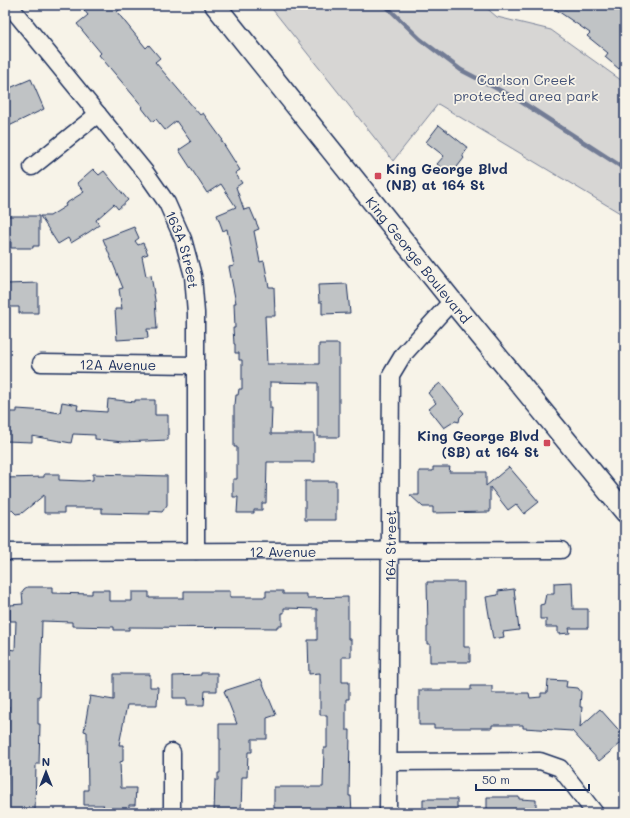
<svg xmlns="http://www.w3.org/2000/svg" width="630" height="818" font-family="Mali,sans-serif">
  <rect width="100%" height="100%" fill="#f7f3e8"/>
  <filter id="ink" filterUnits="userSpaceOnUse"><feTurbulence type="fractalNoise" baseFrequency=".025" numOctaves="2"/><feDisplacementMap in="SourceGraphic" scale="8" xChannelSelector="R" yChannelSelector="G"/><feConvolveMatrix kernelMatrix="1 2 1 2 8 2 1 2 1" color-interpolation-filters="sRGB"/></filter>
  <g filter="url(#ink)">
    <path fill="#d7d6d4" stroke="#798299" d="M269,5H483L497,17L551,30L625,83V216L438,104L393,161Z"/>
    <g fill="none" stroke-linecap="round" stroke-linejoin="round">
      <path stroke="#727c95" stroke-width="4.5" d="M385,5L420,39L461,70L517,99L625,169"/>
    </g>
    <path fill="#c0c3c5" stroke="#1b2f5e" d="M80,5H125L117,12L146,48L149,45L160,58L155,62L172,82L200,115L203,113L222,139L221,140L240,170L235,173L242,183L236,187L244,210L250,208L259,229L254,231L260,262L264,261L269,287H274L275,316H265L267,364H319V344H339V437H318V383L270,382V408H272L271,434H314V462H267L266,503H262V510H254V513H237L238,497H233V479H237V447H234V405H235L236,395H238L239,389H242V360H239V353H235V344H234L233,328H235L234,303H236L229,267L234,266L227,229L223,231L217,215L236,207L221,184L207,193L179,150L191,142L176,121L165,130L156,119L153,122L142,108L143,107L99,55L101,53L77,24L88,15Z
      M549,5H613L625,15V62L619,69L605,57L608,53L587,36L590,33Z
      M31,79L44,109L5,128V90Z
      M439,125L468,148L463,155V157L464,158L451,175L437,164L444,156L426,142Z
      M93,169L99,175L104,171L128,200L118,209L114,204L96,220L99,225L89,232L71,243L68,238L58,244L40,216H50L66,206L65,204L84,192L77,183Z
      M5,216H39V246H33V248H11V239H5Z
      M134,227L139,238L135,241L138,245L143,243L148,254L142,256L146,276L151,275L155,300L157,329H147L148,338L117,340L115,309H122L119,289L123,288L103,239Z
      M38,283V313H19V307H5V284Z
      M347,284L350,313L322,314V302H319L318,285Z
      M440,383L464,413L460,417L459,422L455,421L444,428L429,409L436,403L428,393Z
      M108,399L135,402V400H155V415H168V440L123,442L95,439V435L73,434L71,443L32,436V442L5,441L6,412H17V409L47,411L60,413L62,402L78,405L77,410L107,412Z
      M433,467H450L449,472H486V486L509,467L539,502L524,514L516,504L508,510L490,487V512L433,513V507H423L410,495H419V471H433Z
      M44,474H59V480L83,481L93,480V474L167,476V505L162,512L150,511V514L102,513V508H64V513H44V495L22,513L16,514L12,510H5V478L44,477Z
      M305,481H336V520H305Z
      M427,582H464V647H470V662H430V644H427V627H428Z
      M572,582L573,609H588V628H569L570,633L558,634V627H546V619H540V605L544,604L546,594H554V583Z
      M27,587H52V593L92,594V590H109V601H132V592H149V598H184V591H230V597H266V591H283V594H307V598L348,597V639H351V657H342V682H349V699H346V730H350L349,796H351L352,813H274V787H323L324,748H327V715H320V673L309,674L308,640H317V609L284,608V613H282V626H277V628L129,627V630H114V627L72,626V622L42,621L40,696H38V724H40L39,764H36L35,813H7L9,706H8L9,667H7L8,649L15,650L16,621H10V605L23,604L22,592L24,589Z
      M514,589L519,630L503,632L504,637L493,639L486,597L498,595V591Z
      M201,673H217V691H205L204,705H187V698H173V676L201,675Z
      M114,674H150V687H158L157,705H127L119,745H123V761L120,762L121,788H136L135,805H129V813H97L104,805H84V790H88L87,732L84,731L90,696L114,700Z
      M261,679L276,715L267,718V739H252V752H248L247,777H242L241,813H214L215,780H218V773H220V739H219V724H237L224,691Z
      M548,680L567,681L566,687L578,688L581,692L580,707H582L580,727L600,709L625,737V740L599,761L572,731L523,728V725H492V728H434V725H419V690H471V686H492V693H529L530,698L541,697V693H547Z
      M487,797H519V799L536,800V813H487Z
      M423,799H457V813H423Z"/>
    <g fill="none" stroke-linecap="round" stroke-linejoin="round">
      <defs>
        <g id="minor">
          <path id="s1" d="M9,5L146,173L167,203L183,239L193,276L196,313V551"/>
          <path d="M32,167L98,114"/>
          <path id="s2" d="M41,363L196,365"/>
          <path id="s3" d="M5,552L561,550"/>
          <path d="M388,762L540,761L560,768L595,813"/>
          <path d="M172,813V752"/>
          <path id="s4" d="M388,813L391,375L403,355L452,301"/>
        </g>
        <g id="major">
          <path id="s5" d="M215,5L452,301L625,512"/>
        </g>
      </defs>
      <use href="#minor" stroke="#1b2f5e" stroke-width="19"/>
      <use href="#major" stroke="#1b2f5e" stroke-width="23"/>
      <use href="#minor" stroke="#f7f3e8" stroke-width="16"/>
      <use href="#major" stroke="#f7f3e8" stroke-width="20"/>
    </g>
  </g>
  <g fill="#d1495b" stroke="#f7f3e8" stroke-width="1.5">
    <rect x="374" y="172" width="8" height="8" rx="2"/>
    <rect x="543" y="439" width="8" height="8" rx="2"/>
  </g>
  <g text-anchor="middle" dominant-baseline="central" stroke-width="3.5" stroke-linejoin="round" paint-order="stroke">
    <g font-size="14" fill="#415076" stroke="#f7f3e8">
      <text x="526" y="79">Carlson Creek<tspan x="526" dy="16">protected area park</tspan></text>
    </g>
    <g font-size="14" font-weight="bold" fill="#1b2f5e" stroke="#f7f3e8" text-anchor="start">
      <text x="386" y="168">King George Blvd<tspan x="386" dy="16">(NB) at 164 St</tspan></text>
      <text x="539" y="435" text-anchor="end">King George Blvd<tspan x="539" dy="16">(SB) at 164 St</tspan></text>
    </g>
    <g font-size="14" fill="#1b2f5e" stroke="#f7f3e8">
      <text stroke="none"><textPath href="#s1" startOffset="303">163A Street</textPath></text>
      <text stroke="none"><textPath href="#s5" startOffset="326">King George Boulevard</textPath></text>
      <text stroke="none"><textPath href="#s2" startOffset="77">12A Avenue</textPath></text>
      <text stroke="none"><textPath href="#s4" startOffset="267">164 Street</textPath></text>
      <text stroke="none"><textPath href="#s3" startOffset="278">12 Avenue</textPath></text>
    </g>
  </g>
  <rect width="630" height="818" fill="none" stroke="#f7f3e8" stroke-width="20"/>
  <rect x="10" y="10" width="610" height="798" fill="none" stroke="#1b2f5e" stroke-width="1.5" filter="url(#ink)"/>
  <g transform="translate(46 772)" stroke="#f7f3e8" stroke-width="3" paint-order="stroke">
  <path d="M0-3L7 15L0 10L-7 15Z" fill="#1b2f5e"/>
  <text y="-6" font-size="11" font-weight="bold" text-anchor="middle" fill="#1b2f5e">N</text>
  </g>
  <path d="M476 784v6h113v-6" fill="none" stroke="#1b2f5e" stroke-width="2"/>
  <text x="482" y="784" font-size="12" fill="#1b2f5e" stroke="#f7f3e8" stroke-width="3" paint-order="stroke">50 m</text>
</svg>
